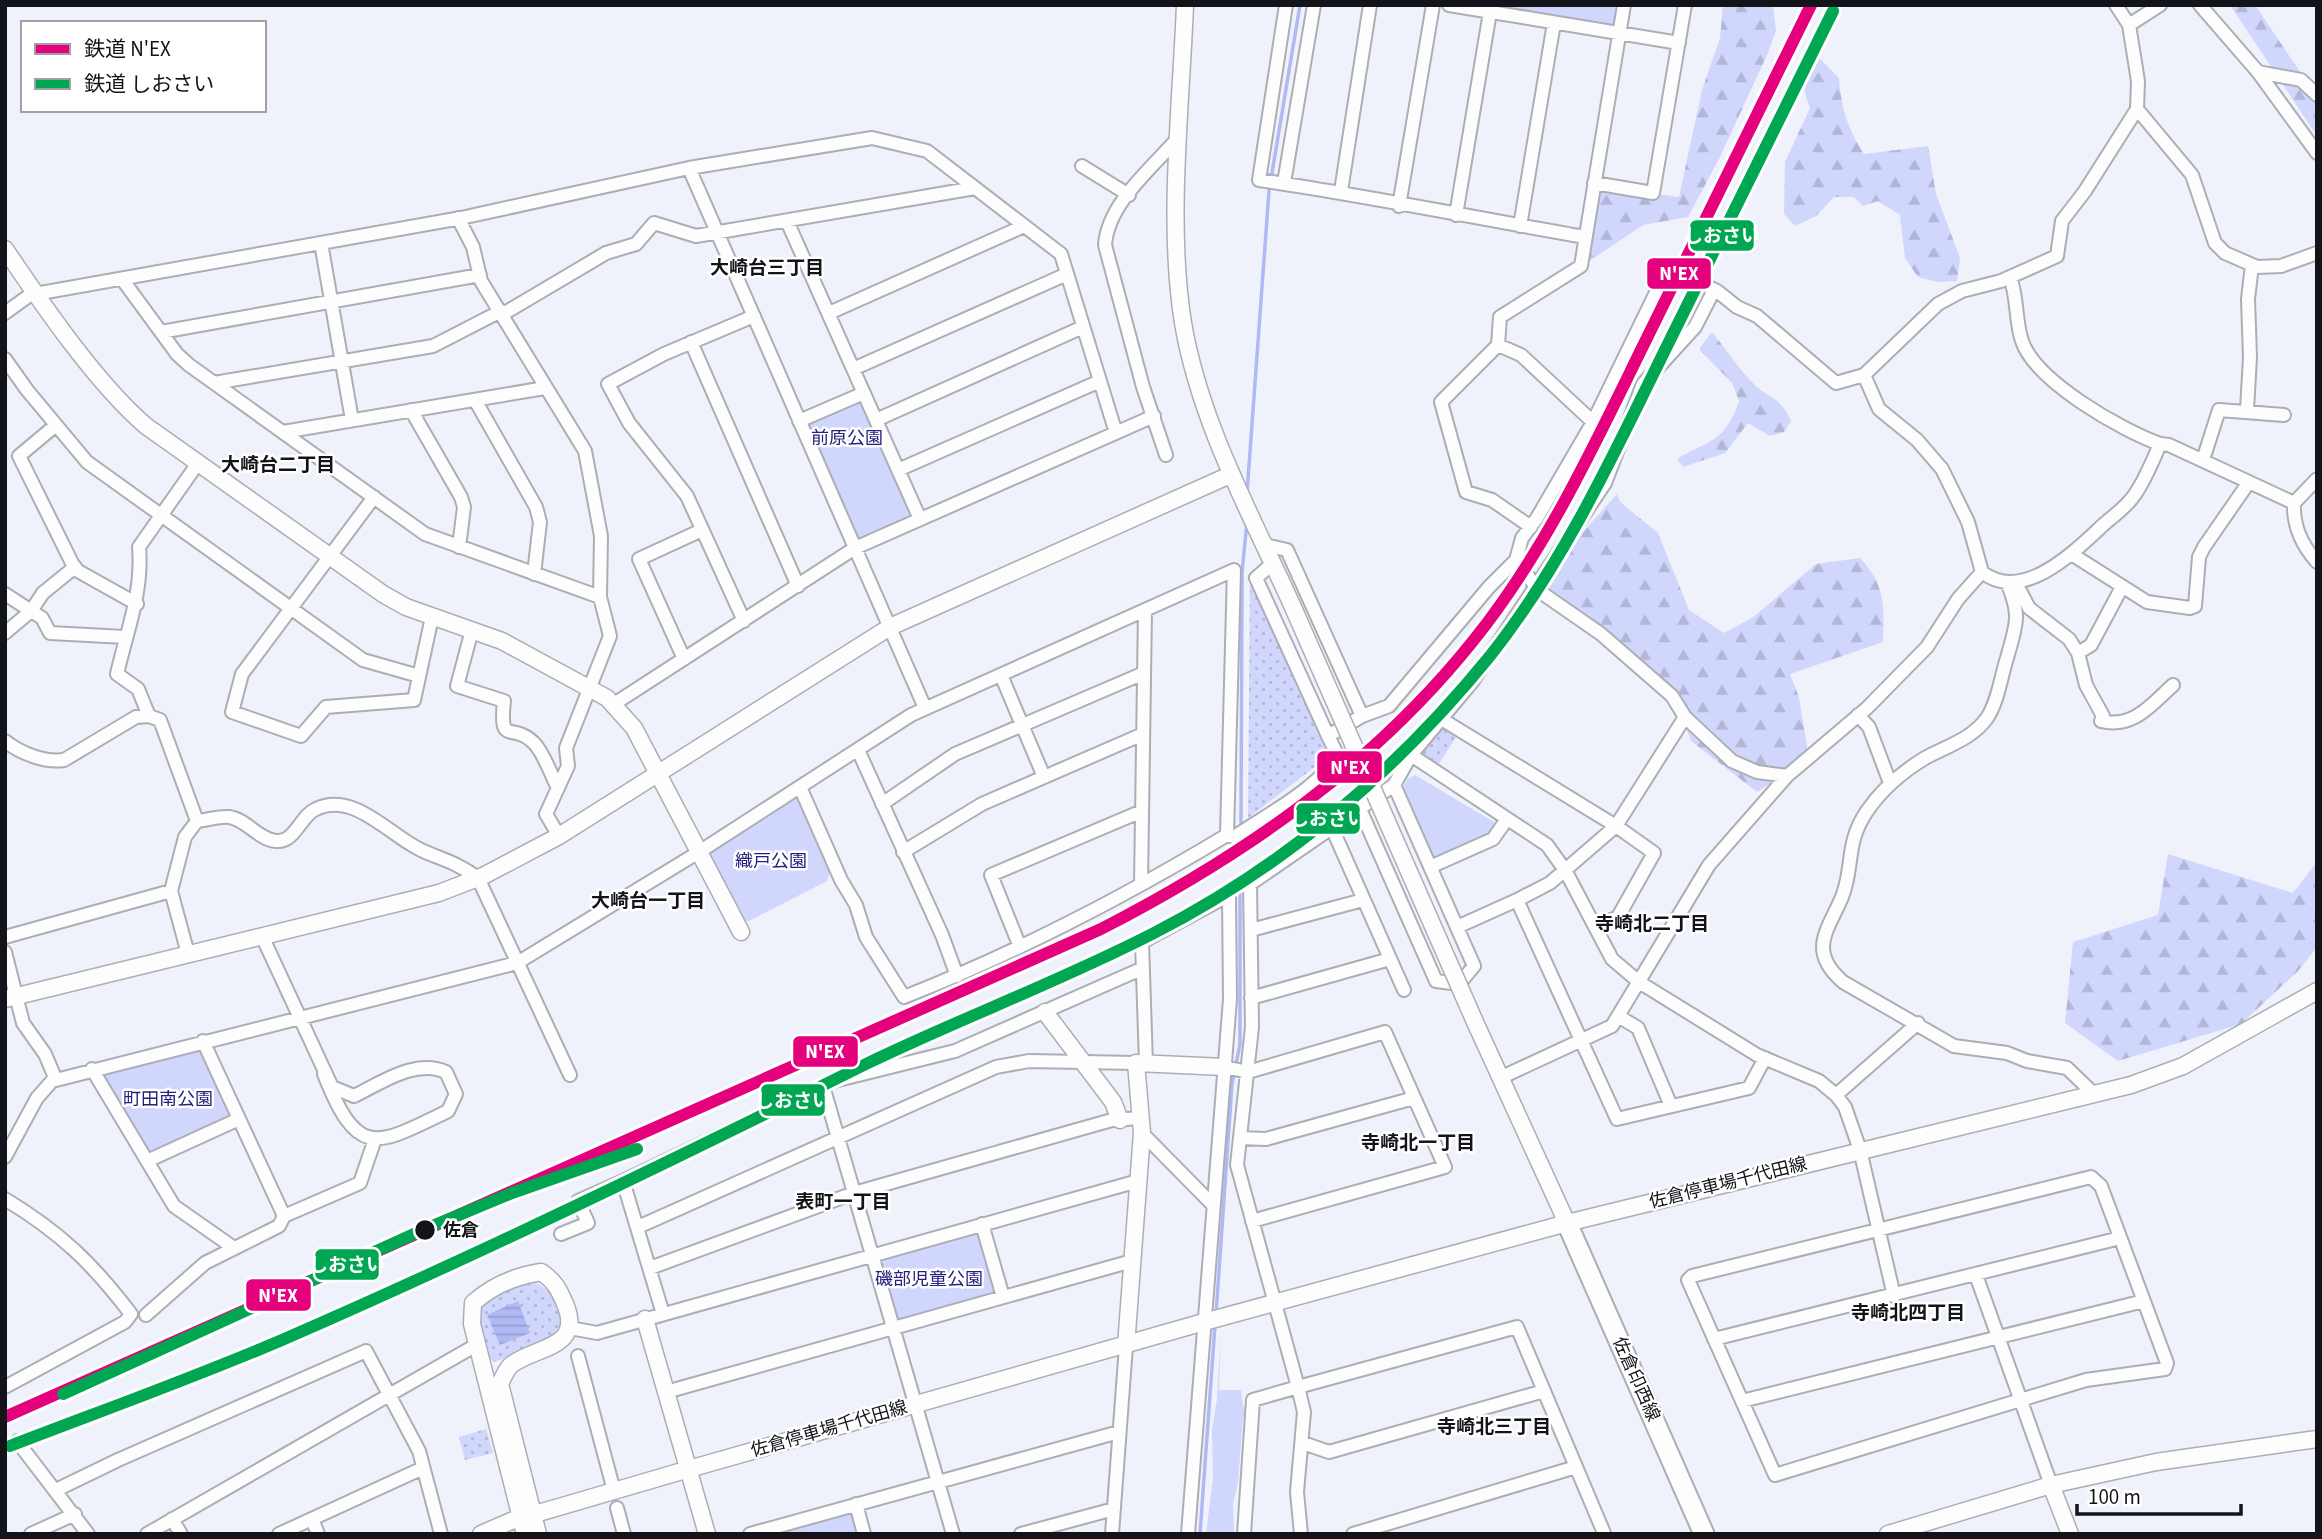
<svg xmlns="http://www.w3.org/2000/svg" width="2322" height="1539" font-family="'Source Sans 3','Noto Sans JP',sans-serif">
  <defs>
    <pattern id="grass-dots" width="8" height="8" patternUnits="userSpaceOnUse" patternTransform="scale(1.75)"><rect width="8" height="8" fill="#d0d6fc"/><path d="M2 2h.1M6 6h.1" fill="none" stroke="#b2b7d7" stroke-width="1.8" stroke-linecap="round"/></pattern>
    <pattern id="forest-firs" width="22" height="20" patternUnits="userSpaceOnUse" patternTransform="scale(1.75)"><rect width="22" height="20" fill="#d0d6fc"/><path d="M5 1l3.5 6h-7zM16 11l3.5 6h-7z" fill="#b2b7d7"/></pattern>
    <pattern id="water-rules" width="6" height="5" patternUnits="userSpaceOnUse" patternTransform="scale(1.75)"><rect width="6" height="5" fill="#b0b9f4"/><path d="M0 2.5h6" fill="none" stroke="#969ed1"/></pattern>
  </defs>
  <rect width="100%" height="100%" fill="#f0f2fb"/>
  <path fill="url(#grass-dots)" d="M1250,578L1329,756L1248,818Z
    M1443,727L1458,734L1437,767L1421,757L1420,753Z
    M533,1281L553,1293L562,1324L548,1340L495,1362L487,1357C484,1346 478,1332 478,1320C477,1296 515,1285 533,1281Z
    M486,1429L493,1453L465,1460L459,1437Z"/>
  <path fill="url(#forest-firs)" d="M1723,5H1773L1776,31L1768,53L1720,157L1688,217L1643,225L1585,264L1599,186L1679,197L1702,90L1720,38Z
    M2230,5H2255L2317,97V136Z
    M1812,51L1839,78C1841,108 1848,129 1864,154L1928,146L1936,194L1960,258L1957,281L1938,282L1918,277L1905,258L1900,215L1878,201L1863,206L1854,197H1834L1816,216L1795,226L1784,214L1785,162L1810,108C1801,85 1801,73 1812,51Z
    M1712,332C1725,348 1738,368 1753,383C1769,400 1779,394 1791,421L1784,432L1770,436L1748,423L1725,453L1683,467L1677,459C1710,439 1724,444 1739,401L1732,383L1699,349Z
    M1617,494L1620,502L1658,533L1689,610L1724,633L1752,618L1816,564L1860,558C1886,586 1884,606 1883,642L1790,674L1799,697L1809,759L1757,792L1691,741L1674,694L1630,670L1597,631L1548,589L1558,560Z
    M2168,854L2293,893L2317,862V947L2298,971L2241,1024L2118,1061L2065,1023L2073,942L2158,915Z"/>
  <path fill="#d0d6fc" d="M1505,5H1619L1616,24L1610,28L1504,10Z
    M857,399L866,405L912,514L910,518L863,538L858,537L809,426L810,421Z
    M1415,775L1494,822L1495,825L1488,833L1436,857L1431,854L1401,792L1407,779Z
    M795,796L803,802L830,872L827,881L749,921L740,920L707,856L709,850Z
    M196,1049L203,1053L230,1111L228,1116L153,1151L148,1149L105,1080L106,1074Z
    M977,1232L984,1238L996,1293L902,1321L897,1318L880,1265L884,1259Z
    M1221,1332L1219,1390H1241L1243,1406L1249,1409L1243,1417L1238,1483L1233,1504L1234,1534H1206L1213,1478L1212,1430L1217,1399Z
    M854,1511L861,1534H767Z"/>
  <path fill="url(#water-rules)" d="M518,1301L530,1333L500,1345L487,1315Z"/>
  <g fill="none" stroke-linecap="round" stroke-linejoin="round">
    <path stroke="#b0b9f4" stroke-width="3.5" d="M1247,493L1269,191L1300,5
      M1241,822L1242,572L1247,522
      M1216,1314L1232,1084L1240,1044V876
      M1200,1534L1215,1325"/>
    <defs>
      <path id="street" d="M1286,5L1259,180C1368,196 1476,218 1585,237
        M1449,5L1679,43
        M2200,5L2258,72L2317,153
        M2129,25L2160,5
        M2258,72L2301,80L2317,95
        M2137,109L2192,175L2215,243L2225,253L2257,267L2281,266L2317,253
        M1082,166L1129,195
        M689,168L925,708
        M1284,183L1314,5
        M1594,183L1653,193L1685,5
        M1341,191L1370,5
        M1399,206L1433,5
        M1456,215L1490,12
        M458,218L473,247L481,281L585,451L601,536L600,597L610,636L566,748L568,766L546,814L559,836
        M787,221L920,519
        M1520,226L1554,23
        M321,243L352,420
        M122,279L177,354L189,365L425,534L600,597
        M35,294L461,218L689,168L872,138L927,151L1061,254L1116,433
        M5,313L34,292
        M829,313L1024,226
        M503,314L606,253L636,244L654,223L696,236L975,188
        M161,332L480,275
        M691,342L798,586
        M1498,345L1500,317L1581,266L1624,5
        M5,359L27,390L87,462L363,660L419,676
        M853,369L1067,274
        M1864,375L1879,409L1917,440L1942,469L1968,522L1982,572C2022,604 2074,552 2102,526C2112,517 2125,508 2133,497C2145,481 2152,462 2160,444C2121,430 2035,381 2022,341C2015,321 2018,298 2010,277
        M214,383L433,346L501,311
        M475,400L536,507L540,522L534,574
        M411,410L461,497L464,507L459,547
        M2247,410L2250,357L2248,299L2252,265
        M876,420L1083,327
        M799,421L864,393
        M56,425L19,456L72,563L78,571L137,604
        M283,432L545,388
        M2160,444L2169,445L2294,503C2293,526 2301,544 2317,562
        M1166,455L1143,387L1105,245C1108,203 1152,168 1179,137
        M2203,460L2219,410L2284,415
        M898,470L1100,381
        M374,497L242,674L232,712L301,736L326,707L414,700L432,617
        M2294,503L2317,479
        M1531,527L1492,500L1466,492L1441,402L1498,345L1521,355L1593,422
        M1265,545L1287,550L1362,716
        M2073,555L2147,602L2190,608L2195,606L2199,557L2204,547L2249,482
        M1516,560L1539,591L1601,634L1672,696L1685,717L1732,761L1757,772L1787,776
        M1273,563L1256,578L1328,736
        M2007,582C2021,616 2017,622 2007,658C2001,676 1998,702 1987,718C1972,739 1947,746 1925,758C1902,772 1882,789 1867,811C1845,843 1854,867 1842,897C1828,930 1807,951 1843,982L1954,1046L2007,1053L2027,1061L2067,1068L2094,1094
        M2019,589L2029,608L2069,639L2078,653L2086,685L2103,716L2101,721C2133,729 2151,705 2173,685
        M5,594L42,618L50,633L125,637
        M744,621L687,496L629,423L608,384L664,354L754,316
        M472,630L457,686L504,701C499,748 512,721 534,743C544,753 551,775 558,788
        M5,633L31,611L43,593L75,567
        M2078,653L2091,645L2122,587
        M684,659L639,559L702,530
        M1001,675L1044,777
        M614,704L855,548L1154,416
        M1858,715L1869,727L1890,783
        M149,716L138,689L117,674C127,630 143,592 139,547L198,463
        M1443,720L1616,826L1654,853L1618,917L1595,927
        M5,741C20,753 45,763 64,760L136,717L149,716L160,720L197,821
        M858,750L942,935L957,976
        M1411,755L1547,845L1565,870L1612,959L1639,982L1757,1055L1819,1081L1836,1095L1845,1107L1860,1150L1894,1296
        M882,804L955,754L1144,673
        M1359,807L1436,981L1459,984L1474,966L1394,785
        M1332,828L1404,990
        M1227,835L1234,837C1268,814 1314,791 1338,756L1328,736L1362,716L1389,706L1489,587L1516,560L1522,538L1537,518L1593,422L1668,268L1717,291L1737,307L1757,316L1836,383L1864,375L1938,304L1962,291L2001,281L2057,256L2062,221L2085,191L2137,109L2138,81L2129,25L2116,5
        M903,852L982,804L1143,734
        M1430,867L1493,839L1507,819
        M1141,884L1145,610
        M1517,900L1550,883L1616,826L1685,717
        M1457,927L1517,900L1617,1119L1749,1088L1765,1058
        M1251,930L1363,900
        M262,936L332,1087L354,1096C381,1083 416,1058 446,1072L456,1094L448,1111C376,1146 358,1160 324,1074
        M5,937L171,891
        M1020,947L991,875L1142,811
        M5,952L23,1023L45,1054L56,1080
        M188,954L171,891L185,837L197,821C207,820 220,816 229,817C246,819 259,840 276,841C295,843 300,816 316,809C354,791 389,835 421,850C443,860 458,863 478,878L570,1075
        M1251,998L1390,959
        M1618,1016L1638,1028L1671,1106
        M203,1041L284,1216
        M1146,1064L1142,942L1229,895L1230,999L1188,1534
        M1225,1067L1248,1072L1385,1032L1445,1167L1252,1221
        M92,1069L174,1206L234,1248
        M1502,1077L1612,1026L1709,865L1787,776L1867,708L1927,647L1958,599L1982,572
        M823,1086L953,1534
        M1836,1095L1918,1023
        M1142,1133L1212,1204
        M1240,1138L1266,1139L1414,1098
        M5,1157L37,1098L52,1081L517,963L699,852L911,715L1234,570L1227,835C1124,897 1016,953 904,997L866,937L856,905L841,880L800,787
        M147,1161L239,1119
        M2091,1177L2101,1186L2167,1363L2165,1369L2086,1380L1775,1475L1688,1280L1692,1276Z
        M5,1199C61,1233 92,1263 131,1314L125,1322L5,1387
        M982,1224L1003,1297
        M638,1227L996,1067L1029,1061L1136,1063
        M561,1234L588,1223L578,1201L623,1181
        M650,1268L854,1193L1112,1120L1141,1118
        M1976,1275L2051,1485
        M663,1314L623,1181L834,1081L955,1051L1141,969
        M146,1315L205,1263L279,1226L284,1216L360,1183L375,1139
        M570,1328L597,1333L1138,1181
        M1714,1339L2120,1238
        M578,1356L614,1491
        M666,1392L1132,1261
        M1742,1401L2144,1301
        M17,1441L88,1534
        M1303,1443L1329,1452L1544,1391
        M56,1490L118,1460L366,1351L419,1451L441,1534
        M856,1504L864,1534
        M617,1508L624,1534
        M172,1519L181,1534
        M312,1519L318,1534
        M31,1534L75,1514
        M147,1534L478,1344
        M279,1534L423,1468
        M750,1534L1119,1432
        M1021,1534L1114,1509
        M1112,1534L1126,1346
        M1244,1534L1253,1400L1298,1387L1237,1165L1252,1027L1250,884L1394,785L1411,755L1472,682L1605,483L1643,384L1695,327L1714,290
        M1301,1534L1297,1492L1304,1412L1298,1387L1517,1327L1604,1533
        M1353,1534L1576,1467"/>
      <path id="secondary" d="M1185,5C1181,107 1167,223 1183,323C1200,423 1251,514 1292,605
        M5,249C42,304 96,383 146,426L383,594L406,607L502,641L607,698L634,728L741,932
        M5,999L439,893L483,876L559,836L890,627L1230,475
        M1045,1012L1113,1102L1120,1120
        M1475,1022L1567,1223
        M645,1319L707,1534
        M1126,1346L1142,1133L1136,1063L1225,1067
        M2051,1485L2070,1534
        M481,1534L511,1521L689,1469L1204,1322L1567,1223L2131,1085L2183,1066L2317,991
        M525,1534L472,1324L473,1303C493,1285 515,1276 541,1272C556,1282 559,1290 566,1306C582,1349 536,1346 511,1365C506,1370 503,1377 500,1384L538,1534
        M1888,1534L2051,1485L2156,1462L2317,1439"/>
      <path id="primary" d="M1567,1223L1704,1534"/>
    </defs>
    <use href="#street" stroke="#acaeb5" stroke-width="16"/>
    <use href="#secondary" stroke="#acaeb5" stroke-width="19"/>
    <use href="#primary" stroke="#acaeb5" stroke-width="23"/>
    <use href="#street" stroke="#fdfdfe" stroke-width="12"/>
    <use href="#secondary" stroke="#fdfdfe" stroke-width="16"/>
    <use href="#primary" stroke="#fdfdfe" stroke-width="19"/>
    <defs>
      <path id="secondary-bridge" d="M1292,605L1475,1022"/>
    </defs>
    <use href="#secondary-bridge" stroke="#acaeb5" stroke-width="19" stroke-linecap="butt"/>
    <use href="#secondary-bridge" stroke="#fdfdfe" stroke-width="16"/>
    <defs>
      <path id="rail-1" d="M5,1417L1101,929C1243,856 1373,766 1473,641C1544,553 1592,450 1641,350C1698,235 1754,120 1811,5"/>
      <path id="rail-2" d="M63,1394L425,1229L512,1193L637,1149
        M10,1446C101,1411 193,1378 282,1340C480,1254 673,1160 866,1064C961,1018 1061,981 1154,933C1285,866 1398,769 1490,656C1563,564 1614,454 1665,350C1721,237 1777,124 1833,11"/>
    </defs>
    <use href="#rail-1" stroke="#fff" stroke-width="18"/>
    <use href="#rail-2" stroke="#fff" stroke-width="18"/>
    <use href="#rail-1" stroke="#e5007d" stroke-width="12"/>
    <use href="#rail-2" stroke="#00a651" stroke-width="12"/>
  </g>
  <circle fill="#131419" stroke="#fff" stroke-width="2.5" cx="425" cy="1230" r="11"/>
  <g text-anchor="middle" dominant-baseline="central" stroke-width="5" stroke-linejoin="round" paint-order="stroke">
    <g font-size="18" fill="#26217c" stroke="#fff">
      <text x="847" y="438">前原公園</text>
      <text x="771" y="861">織戸公園</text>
      <text x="168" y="1099">町田南公園</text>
      <text x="929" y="1279">磯部児童公園</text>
    </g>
    <g font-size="18" fill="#131419" stroke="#fff">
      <text transform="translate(1728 1183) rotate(-14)">佐倉停車場千代田線</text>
      <text transform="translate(1636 1379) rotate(66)">佐倉印西線</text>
      <text transform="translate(829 1429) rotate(-16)">佐倉停車場千代田線</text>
    </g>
    <g font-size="18" font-weight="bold" fill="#131419" stroke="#fff" text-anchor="start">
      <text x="443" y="1230">佐倉</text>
    </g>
    <g font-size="19" font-weight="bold" fill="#131419" stroke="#fff">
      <text x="767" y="268">大崎台三丁目</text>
      <text x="278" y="465">大崎台二丁目</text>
      <text x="648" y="901">大崎台一丁目</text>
      <text x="1652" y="924">寺崎北二丁目</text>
      <text x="1418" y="1143">寺崎北一丁目</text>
      <text x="843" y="1202">表町一丁目</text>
      <text x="1908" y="1313">寺崎北四丁目</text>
      <text x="1494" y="1427">寺崎北三丁目</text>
    </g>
  </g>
  <g stroke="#fff" stroke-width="2.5">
    <rect x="1689" y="219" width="66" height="33" rx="7" fill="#00a651"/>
    <rect x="1646" y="257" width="66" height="33" rx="7" fill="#e5007d"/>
    <rect x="1316" y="750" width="67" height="34" rx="7" fill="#e5007d"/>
    <rect x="1295" y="802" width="66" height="33" rx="7" fill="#00a651"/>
    <rect x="792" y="1035" width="67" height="33" rx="7" fill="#e5007d"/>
    <rect x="760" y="1083" width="66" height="34" rx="7" fill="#00a651"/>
    <rect x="314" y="1248" width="66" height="33" rx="7" fill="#00a651"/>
    <rect x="245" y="1278" width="67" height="34" rx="7" fill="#e5007d"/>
  </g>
  <g font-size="19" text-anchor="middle" font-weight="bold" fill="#fff">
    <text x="1722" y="242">しおさい</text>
    <text x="1679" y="280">N'EX</text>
    <text x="1350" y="774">N'EX</text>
    <text x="1328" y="825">しおさい</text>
    <text x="825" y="1058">N'EX</text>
    <text x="793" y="1107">しおさい</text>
    <text x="347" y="1271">しおさい</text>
    <text x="278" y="1302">N'EX</text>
  </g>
  <rect width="2322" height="1539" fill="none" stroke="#131419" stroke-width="14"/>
  <rect x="21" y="21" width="245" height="91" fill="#ffffff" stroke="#a1a1a3" stroke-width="2"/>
  <rect x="35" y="44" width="35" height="10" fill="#e5007d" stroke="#a1a1a3" stroke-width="2"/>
  <text x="84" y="56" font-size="21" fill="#131419">鉄道 N'EX</text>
  <rect x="35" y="79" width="35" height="10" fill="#00a651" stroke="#a1a1a3" stroke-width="2"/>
  <text x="84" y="91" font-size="21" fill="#131419">鉄道 しおさい</text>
  <path d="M2077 1504v10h164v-10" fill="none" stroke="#131419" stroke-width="3.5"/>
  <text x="2088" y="1504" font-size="21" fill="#131419" stroke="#ffffff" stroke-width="5" paint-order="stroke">100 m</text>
</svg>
